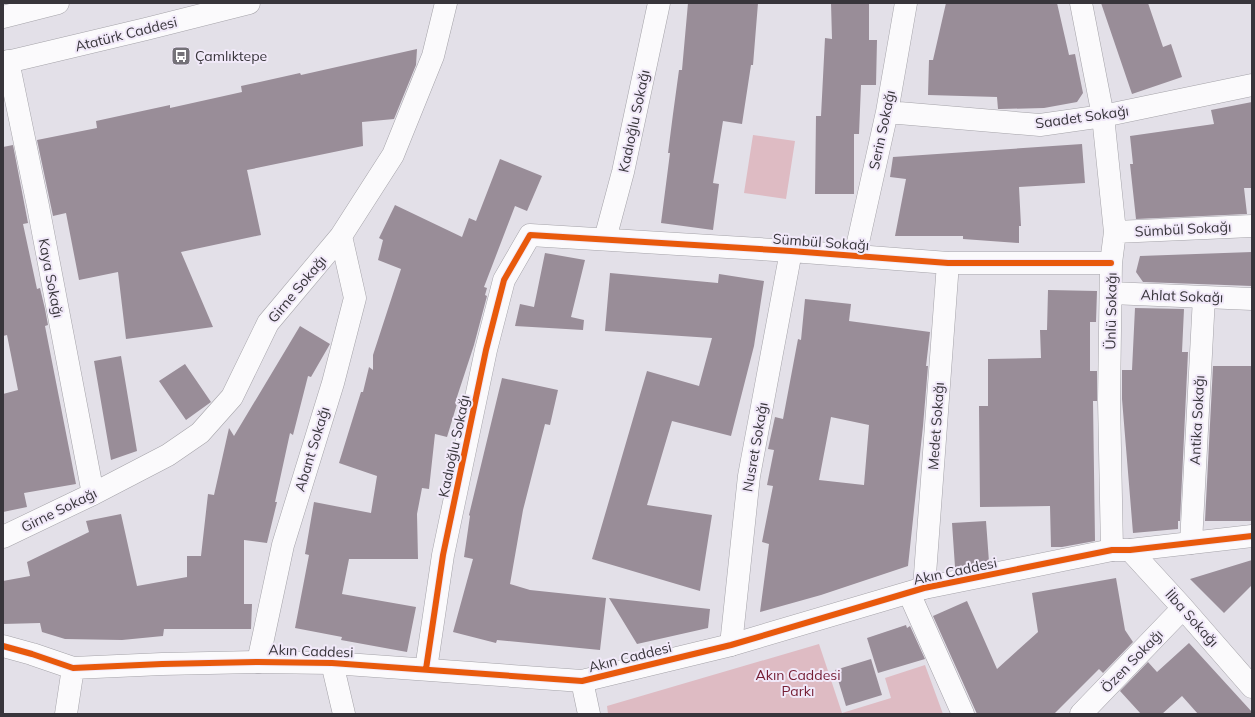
<svg xmlns="http://www.w3.org/2000/svg" width="1255" height="717" font-family="Mulish,sans-serif">
  <rect width="100%" height="100%" fill="#e3e0e8"/>
  <path fill="#debbc3" d="M753,135L795,141L786,199L744,193Z
    M819,644L842,713L891,698L885,678L925,665L943,714H608L607,706Z"/>
  <path fill="#998d98" fill-rule="evenodd" d="M688,3H758L753,65H751L742,124L723,121L713,183L719,184L713,230L661,223L670,153H668L673,114L679,70H682Z
    M831,3H869V40H877L876,85H861L859,134H854V194H815L816,116H821L825,38L832,39Z
    M946,3H1057L1069,55L1075,54L1083,93L1077,102L1044,108L1000,109H998L997,97L928,95L929,60H933Z
    M1101,3H1148L1163,47L1171,44L1182,77L1132,94Z
    M417,49L416,65L394,119L362,122L363,146L247,170L261,235L181,252L213,327L126,339L118,272L79,280L66,213L53,216L37,140L97,128L96,121L170,105V108L242,92L241,86L300,73L301,75Z
    M1252,102V188H1244L1247,214L1136,219L1130,164H1133L1130,136L1214,124L1211,110Z
    M1082,144L1085,183L1019,187L1021,226H1019V243L963,239V236H895L906,179L890,177L893,157Z
    M13,145L28,223L23,224L37,289L40,288L45,309L48,325L45,326L76,484L24,493L27,507L3,512V394L18,390L7,335L3,336V147Z
    M500,159L542,176L527,211L515,206L484,287L487,288L485,295L487,296L474,345L455,403L457,404L447,437L435,434L429,489L422,488L417,514L418,559H349L342,594L416,607L407,652L341,640L342,637L295,628L309,555L305,554L314,502L371,513L377,476L339,463L361,392H363L369,367L373,370V355L401,269L378,260L383,240L379,238L395,205L462,237L469,218L476,221Z
    M1252,252V286L1143,282L1136,272L1140,256Z
    M545,253L585,260L571,317L584,320L583,330L515,326L520,304L534,307Z
    M610,273L718,283L719,274L764,281L754,346L731,436L672,421L647,505L712,515L700,591L592,559L647,371L699,386L712,338L605,331Z
    M1048,290L1097,291L1096,322H1090V371H1097V401H1093L1095,541L1062,547H1051L1050,506L980,507L979,406H988V359L1041,358L1040,330H1047Z
    M805,299L851,304L849,321L930,332L926,366H928L923,426L908,566L821,595L760,612L769,544L762,542L773,486L767,485L774,450L768,449L775,417L783,419L798,339L801,340ZM831,417L869,425L864,485L819,480Z
    M1135,308L1184,309L1182,352H1188L1180,521H1178V529L1133,533L1122,399V370H1132Z
    M300,326L330,344L311,377L308,376L293,435L290,433L275,502H277L267,543L244,540V604H252L251,629H164L163,636L122,640L65,639L42,632L40,623L3,624V581L30,576L27,562L89,532L86,521L121,514L137,586L187,577V556H201L208,494L214,495L229,428L234,436Z
    M121,356L137,451L111,460L94,361Z
    M185,364L211,402L186,420L159,381Z
    M1213,366H1252L1251,521H1205Z
    M502,378L558,390L550,425L545,424L523,510L510,584L530,590L606,598L600,650L497,640L496,643L453,632L473,559L464,557L470,516L469,515Z
    M986,521L989,562L966,567H955L952,523Z
    M1252,560V585L1224,613L1190,579Z
    M1116,578L1125,630L1133,642L1103,673L1099,669L1054,714H977L933,616L967,601L997,669L1038,632L1032,593Z
    M609,598L710,609L708,628L637,644Z
    M906,625L907,628L910,626L925,659L878,673L867,638Z
    M1189,643L1252,712V714H1198L1182,696L1162,714H1141L1120,691L1148,662L1157,672Z
    M871,659L882,695L846,706L835,670Z"/>
  <g fill="none" stroke-linecap="round" stroke-linejoin="round">
    <defs>
      <path id="minor" d="M1081,3L1103,116L1115,232L1111,263L1109,399L1112,550
        M8,61L38,206L93,494
        M887,112L1040,125L1103,116L1252,85
        M1115,232L1252,226
        M605,239L623,172L659,3
        M855,256L887,112L906,3
        M1111,293L1252,299
        M3,537L93,494L168,455L200,433L232,397L268,323L341,236L393,155L433,56L446,3
        M1191,543L1204,297
        M1130,550L1183,608L1252,687
        M924,588L948,263
        M909,593L963,714
        M731,645L749,476L791,251
        M258,662L283,545L333,383L355,298L341,236
        M332,663L344,714
        M426,669L443,555L486,350L504,280L530,235L791,251L948,263H1111
        M1081,714L1183,608"/>
      <path id="tertiary" d="M3,646L32,654L73,668L162,664L258,662L332,663L582,681L731,645L924,588L1112,550H1130L1252,536
        M582,681L589,714
        M66,714L73,668"/>
      <path id="primary" d="M3,17L58,3
        M3,63L146,29L249,3"/>
    </defs>
    <use href="#minor" stroke="#a5a3a9" stroke-width="23"/>
    <use href="#tertiary" stroke="#a5a3a9" stroke-width="23"/>
    <use href="#primary" stroke="#a5a3a9" stroke-width="23"/>
    <use href="#minor" stroke="#fbfafc" stroke-width="22"/>
    <use href="#tertiary" stroke="#fbfafc" stroke-width="22"/>
    <use href="#primary" stroke="#fbfafc" stroke-width="22"/>
    <defs>
      <path id="cycleway" d="M3,646L32,654L73,668L162,664L258,662L332,663L582,681L731,645L924,588L1112,550H1130L1252,536
        M426,669L443,555L486,350L504,280L530,235L791,251L948,263H1111"/>
    </defs>
    <use href="#cycleway" stroke="#f1e9f9" stroke-width="8"/>
    <use href="#cycleway" stroke="#e8590c" stroke-width="6"/>
  </g>
  <defs>
    <symbol id="bus-square" viewBox="-11 -11 22 22"><rect x="-9" y="-9" width="18" height="18" rx="4" fill="#747178" stroke="#f1e9f9"/><path d="M-5-6H5V4H4V6H2V4H-2V6H-4V4H-5ZM-3.5-4V0h7V-4ZM-3.5 1.2v1.5H-2V1.2ZM2 1.2v1.5H3.5V1.2Z" fill="#fff"/></symbol>
  </defs>
  <g fill-rule="evenodd">
    <use href="#bus-square" x="170" y="45" width="22" height="22"/>
  </g>
  <g text-anchor="middle" dominant-baseline="central" stroke-width="4" stroke-linejoin="round" paint-order="stroke">
    <g font-size="14" fill="#38353b" stroke="#f1e9f9">
      <text transform="translate(126 34) rotate(-14)">Atatürk Caddesi</text>
      <text transform="translate(1082 117) rotate(-8)">Saadet Sokağı</text>
      <text transform="translate(634 121) rotate(-78)">Kadıoğlu Sokağı</text>
      <text transform="translate(882 130) rotate(-78)">Serin Sokağı</text>
      <text transform="translate(1183 229) rotate(-3)">Sümbül Sokağı</text>
      <text transform="translate(821 242) rotate(4)">Sümbül Sokağı</text>
      <text transform="translate(51 278) rotate(79)">Kaya Sokağı</text>
      <text transform="translate(297 289) rotate(-50)">Girne Sokağı</text>
      <text transform="translate(1182 296) rotate(2)">Ahlat Sokağı</text>
      <text transform="translate(1111 311) rotate(-89)">Ünlü Sokağı</text>
      <text transform="translate(1197 420) rotate(-87)">Antika Sokağı</text>
      <text transform="translate(936 426) rotate(-86)">Medet Sokağı</text>
      <text transform="translate(454 446) rotate(-78)">Kadıoğlu Sokağı</text>
      <text transform="translate(755 447) rotate(-80)">Nusret Sokağı</text>
      <text transform="translate(312 449) rotate(-73)">Abant Sokağı</text>
      <text transform="translate(59 510) rotate(-26)">Girne Sokağı</text>
      <text transform="translate(955 571) rotate(-12)">Akın Caddesi</text>
      <text transform="translate(1192 618) rotate(48)">İlba Sokağı</text>
      <text transform="translate(311 651) rotate(2)">Akın Caddesi</text>
      <text transform="translate(630 657) rotate(-14)">Akın Caddesi</text>
      <text transform="translate(1132 661) rotate(-46)">Özen Sokağı</text>
    </g>
    <g font-size="14" fill="#38353b" stroke="#f1e9f9" text-anchor="start">
      <text x="195" y="56">Çamlıktepe</text>
    </g>
    <g font-size="14" fill="#741d33" stroke="#f1e9f9">
      <text x="798" y="675">Akın Caddesi<tspan x="798" dy="16">Parkı</tspan></text>
    </g>
  </g>
  <rect width="1255" height="717" fill="none" stroke="#38353b" stroke-width="8"/>
</svg>
